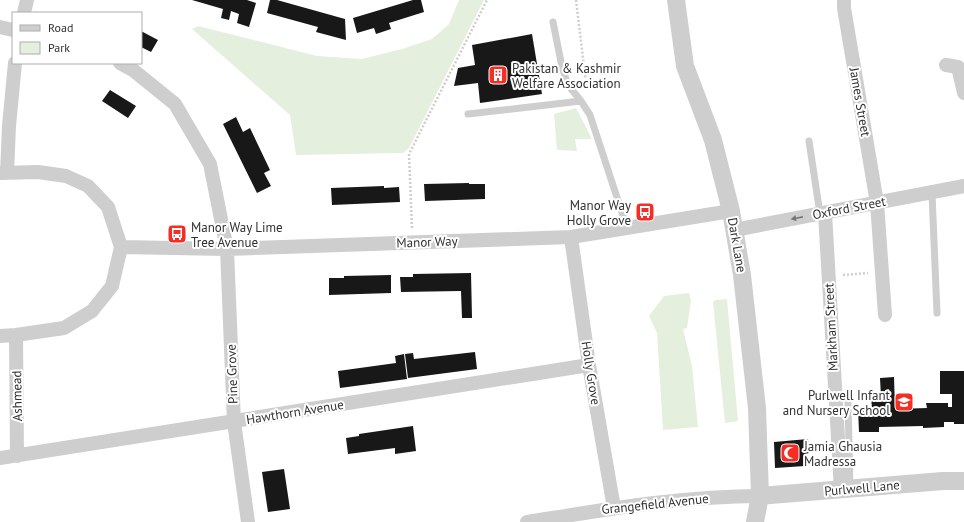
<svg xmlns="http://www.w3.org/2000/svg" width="964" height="522" font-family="'PT Sans',sans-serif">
  <rect width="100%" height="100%" fill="#fff"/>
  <path fill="#e5efde" d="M459,0H484L409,148L403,153L296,155L290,115L192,29L198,26L317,56L362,59L402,49L432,39L449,24Z
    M576,108L592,139H575L577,151L557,150L554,114Z
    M689,293L691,300L687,328L683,329L692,366L698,427L663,430L657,333L649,316L664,296Z
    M727,299L738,421L725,423L713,302L715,300Z"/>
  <path fill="#181818" d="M192,0H247L256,3L249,27L237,23L239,14L231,11L229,20L221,18L223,9Z
    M270,0H277L345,19L346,40L316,32L318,27L267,13Z
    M413,0H421L424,12L389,23L391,29L376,34L374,28L357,33L353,18Z
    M141,31L158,40L151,52L141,47Z
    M532,34L542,94L480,103L478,83L454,86L458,68L475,65L472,45Z
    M110,90L136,106L128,118L102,101Z
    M236,117L243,132L250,128L270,170L264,173L271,186L257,193L223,124Z
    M469,183V184H485V199L425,201L424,184Z
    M384,186V188L399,187L400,202L332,205L331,188Z
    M471,273L472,318H462L461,291L401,292L400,277H413V274Z
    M391,275V293L329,295V278H344V276Z
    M475,352L477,369L408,378L405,354L413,353L414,359Z
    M404,354L407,379L340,388L338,371L396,363L395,356Z
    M940,371H964V424H954V422H944V427L923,428V426L879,427V432H859L858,409L872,408L871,397H881L880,378L894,377L895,409L927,408L926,403H948V407H952V394H940Z
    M413,426L416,451L395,454V448L348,454L346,438L359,436V434Z
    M808,439L809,453L804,454L805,466L775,468L774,442Z
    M284,469L290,509L268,512L262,472Z"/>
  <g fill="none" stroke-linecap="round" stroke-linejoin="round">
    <path stroke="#cecece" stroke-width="2.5" stroke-dasharray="2 2" stroke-linecap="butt" d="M576,0L587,91
      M412,228L409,154L487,0
      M843,275L868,273"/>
    <path stroke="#cecece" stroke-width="7" d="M553,22L562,67L568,85L581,101L590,115L627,228
      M468,114L581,101
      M809,141L820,214
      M932,193L937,313
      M848,402L850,489"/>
    <path stroke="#cecece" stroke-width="14" d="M844,0V8L877,203L885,315
      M24,13L27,0
      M0,27L13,30
      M120,63L133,70L175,104L210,164L227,249L234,422L248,522
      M946,65L958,67L964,93
      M0,173L38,172L66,176L88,186L108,207L121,247L112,286L92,311L64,328L16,335L0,336
      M7,173L9,126L15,63
      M825,213L841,490
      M734,230L964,186
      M571,237L589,365L614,508
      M121,247L227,249L571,237L731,211
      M16,335L17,456
      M0,458L589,365
      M527,522C604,510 682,496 760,496"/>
    <path stroke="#cecece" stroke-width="18" d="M676,0L685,66L713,140L731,211L742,275L757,408L760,496L755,522
      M760,496L943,481H964"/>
  </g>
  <defs><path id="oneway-solid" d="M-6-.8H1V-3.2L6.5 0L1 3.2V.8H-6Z"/></defs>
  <use fill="#787878" href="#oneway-solid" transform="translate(797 218) rotate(169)"/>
  <defs>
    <symbol id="building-square" viewBox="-11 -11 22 22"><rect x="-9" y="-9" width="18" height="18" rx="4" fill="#f52d25" stroke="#fff"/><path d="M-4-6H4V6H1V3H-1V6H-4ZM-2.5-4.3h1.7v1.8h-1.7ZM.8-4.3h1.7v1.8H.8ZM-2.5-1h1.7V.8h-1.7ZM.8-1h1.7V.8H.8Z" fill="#fff"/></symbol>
    <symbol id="bus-square" viewBox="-11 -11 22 22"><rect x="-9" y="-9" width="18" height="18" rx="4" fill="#f52d25" stroke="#fff"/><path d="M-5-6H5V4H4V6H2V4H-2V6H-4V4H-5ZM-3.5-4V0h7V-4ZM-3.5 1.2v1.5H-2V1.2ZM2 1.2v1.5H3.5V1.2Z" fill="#fff"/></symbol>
    <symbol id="school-square" viewBox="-11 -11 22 22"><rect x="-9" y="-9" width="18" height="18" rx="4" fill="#f52d25" stroke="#fff"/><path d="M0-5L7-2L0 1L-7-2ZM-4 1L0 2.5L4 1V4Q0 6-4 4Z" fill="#fff"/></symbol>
    <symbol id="mosque-square" viewBox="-11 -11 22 22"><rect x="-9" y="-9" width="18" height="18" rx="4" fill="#f52d25" stroke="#fff"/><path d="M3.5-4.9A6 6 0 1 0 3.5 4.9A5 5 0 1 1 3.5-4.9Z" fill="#fff"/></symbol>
  </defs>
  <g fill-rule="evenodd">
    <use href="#building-square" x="487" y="64" width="22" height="22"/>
    <use href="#bus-square" x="634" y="201" width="22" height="22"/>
    <use href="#bus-square" x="166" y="223" width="22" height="22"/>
    <use href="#school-square" x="893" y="391" width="22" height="22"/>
    <use href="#mosque-square" x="779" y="442" width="22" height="22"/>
  </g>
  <g text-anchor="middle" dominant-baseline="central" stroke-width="4" stroke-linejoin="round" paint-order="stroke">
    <g font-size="13" fill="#313131" stroke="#fff" text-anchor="start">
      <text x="512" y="68">Pakistan &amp; Kashmir<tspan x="512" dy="15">Welfare Association</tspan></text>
      <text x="631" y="205" text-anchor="end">Manor Way<tspan x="631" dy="15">Holly Grove</tspan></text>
      <text x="191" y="227">Manor Way Lime<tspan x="191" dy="15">Tree Avenue</tspan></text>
      <text x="890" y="395" text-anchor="end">Purlwell Infant<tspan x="890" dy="15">and Nursery School</tspan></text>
      <text x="804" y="446">Jamia Ghausia<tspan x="804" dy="15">Madressa</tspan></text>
    </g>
    <g font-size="13" fill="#313131" stroke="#fff">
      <text transform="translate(860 102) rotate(80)">James Street</text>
      <text transform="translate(849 208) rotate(-11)">Oxford Street</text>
      <text transform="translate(427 242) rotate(-2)">Manor Way</text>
      <text transform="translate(737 245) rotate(80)">Dark Lane</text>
      <text transform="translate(831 327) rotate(-93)">Markham Street</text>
      <text transform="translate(591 373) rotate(81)">Holly Grove</text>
      <text transform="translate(232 374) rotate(-92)">Pine Grove</text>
      <text transform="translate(17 396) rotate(-91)">Ashmead</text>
      <text transform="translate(295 412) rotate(-9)">Hawthorn Avenue</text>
      <text transform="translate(862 488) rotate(-5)">Purlwell Lane</text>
      <text transform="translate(655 504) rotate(-6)">Grangefield Avenue</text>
    </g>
  </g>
  <rect x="12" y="12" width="130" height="52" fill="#ffffff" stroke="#adadad"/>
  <rect x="20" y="25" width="20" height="6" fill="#cecece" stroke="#adadad"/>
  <text x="48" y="32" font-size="12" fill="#313131">Road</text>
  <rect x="20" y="42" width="20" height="12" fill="#e5efde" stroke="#adadad"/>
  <text x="48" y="52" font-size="12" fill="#313131">Park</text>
</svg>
